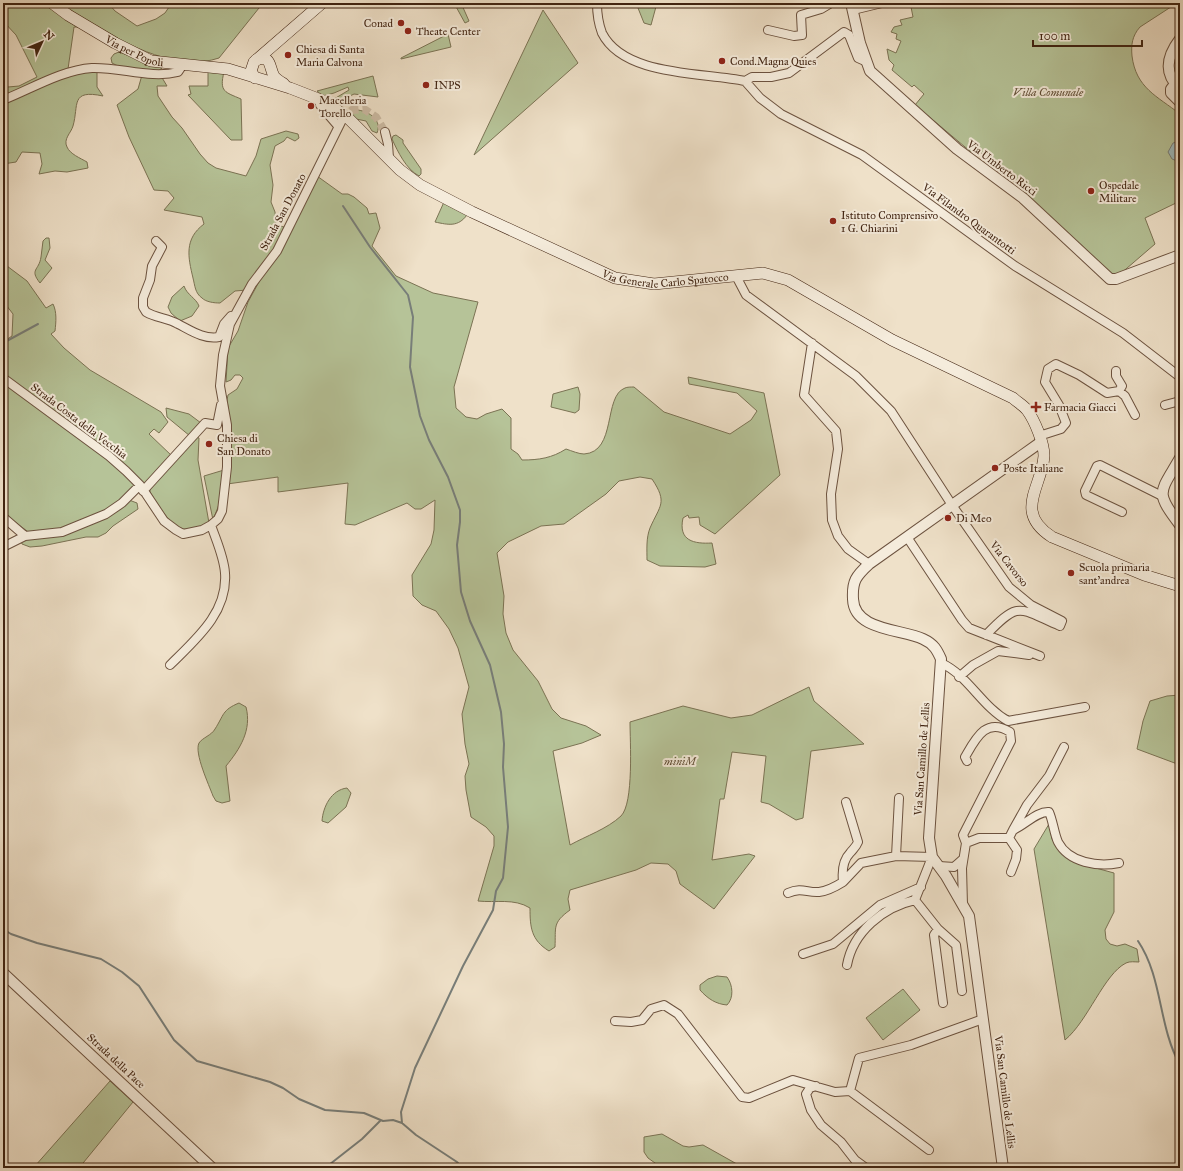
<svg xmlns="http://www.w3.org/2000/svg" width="1183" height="1171" font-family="'IM FELL Great Primer',serif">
  <rect width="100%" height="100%" fill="#efe1c9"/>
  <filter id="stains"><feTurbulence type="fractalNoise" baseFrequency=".005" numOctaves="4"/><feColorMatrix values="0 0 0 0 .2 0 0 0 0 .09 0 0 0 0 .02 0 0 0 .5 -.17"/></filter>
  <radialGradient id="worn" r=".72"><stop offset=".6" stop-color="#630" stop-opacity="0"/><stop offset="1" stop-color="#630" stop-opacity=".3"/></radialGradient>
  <path fill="#b6c398" stroke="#7b7354" d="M5,3H47L78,27H74L68,69L83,72L97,71V87L103,96C70,89 79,105 73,126C71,133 63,139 67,147C70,154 80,158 87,162L88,168L67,172L55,171L39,174L42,164L40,153L22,152L16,162L3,164V81L8,87L19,86L37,77L16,35L3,21Z
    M61,3H108L115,11L137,26L156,19L165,13L169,7L167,3H263L219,58C178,72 129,46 95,25C83,18 72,12 61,3Z
    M454,3H461L469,21L465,23Z
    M636,3H657L651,25L644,23Z
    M921,3H1177L1140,27C1132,36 1131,45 1132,56C1136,88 1157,96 1180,114V210L1176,203L1145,218L1155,244L1119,275L1111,276L1006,174L975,148L971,152L915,105L924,94L914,85L912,87L892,70L894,65L889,60L887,49L896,53L901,41L896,39L897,34L891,32L894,27L902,25L900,20L913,17L911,7Z
    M543,10L578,63L474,155Z
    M448,34L451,47L401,59V58Z
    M119,52L162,68L158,71C145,71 123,70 112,63L111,58L114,54Z
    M208,71L224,72C219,92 225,92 241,99L242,140H231L188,95L191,94L189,86H208Z
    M142,75L161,76L167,86H157L158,96L172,117L182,128L200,154L208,163L216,168L246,176L256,156L261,139L286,131L298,134L299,138L295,141L287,137L284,141L275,146L270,165L273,185L271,202L275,212L276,225L284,227L275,248L247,290L235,291L220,303C214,303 206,302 202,298C195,293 195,286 193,278C188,257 184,239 204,224L202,217L164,210L174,198L168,191L154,190L129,137L117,105L138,89Z
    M373,76L378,97L354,94L338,102L334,99L349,90L348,87L334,93L323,96L317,91Z
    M358,110C370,112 382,120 377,133L372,131L366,121L356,119L351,114Z
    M396,135L403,140V143L421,169V174L419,176C406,169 398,152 392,139L393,136Z
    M317,176L342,194H348L354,197L367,208L369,214L376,213L380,228L372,246L396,276L433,293L478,302L454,387L456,408L466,417L477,419L486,414L502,409L511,418V449L518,454L522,460C539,460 552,458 566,449C572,451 579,454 584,454C617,452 603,396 625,388C627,387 631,387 634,387L664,412L730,434L751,420L757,411L737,393L689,384L688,377L764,393L780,475L715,534L700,525L699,517L689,518L688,515L683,518C678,541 694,544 712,543L716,564L705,567L660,566L647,560C647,550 646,538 650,528C660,505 668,503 652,479L640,477L619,481L606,494L564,524L541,526L508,542L497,553L504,596L503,614L506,633L513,650L538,681L552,709L561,718L586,726L601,735L582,743L553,751L570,845C586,836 607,829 621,816C634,803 630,741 630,722L683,706L731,718L752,715L809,687L814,701L864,744L811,751L803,818L796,820L769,804L761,802L766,756L732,752L724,799H720L712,860L749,854L755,856L714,909L680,884L676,871L668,864L651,863L636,870L570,890L568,899L570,910C552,923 556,927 555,947L549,951C531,940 530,927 530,908C514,898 496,903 478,901L494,846V836L486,827L471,817L466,790L465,776L469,764L465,744L462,714L469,687L458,648L449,629L436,611L422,605L413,596L412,575L431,544L434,530L435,500L421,509H415L407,503L355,525L345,524L348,483L278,492V477L227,484L231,430L227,400L228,395L237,389L243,378L240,375H235L231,380L226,382L228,348L238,331L248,302Z
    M444,202L467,215C458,227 449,225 435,222Z
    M46,238H49L50,248L45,260L52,268L40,283C29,269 39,271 41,257C42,252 42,246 43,241Z
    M3,263L27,281L46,308L53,304C57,312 56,322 55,331L51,334L64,348L90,370L161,412L168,422L159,433L154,429L149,434L172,456L146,485L105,449L3,374V342L12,336L13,314L3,301Z
    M184,286C187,295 196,298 199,306L192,316L180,321L171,313L168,307L172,297Z
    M3,383L116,465L134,484C124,506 87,523 65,529C54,532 42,532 31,534L3,513Z
    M578,387L580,394L579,410L575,413L551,407L553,394Z
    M166,408L189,414L201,423L190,436L167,417Z
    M197,437L199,438L198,460L209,523C178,543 164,514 150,492V488Z
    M224,470L220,502L213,520L204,476Z
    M129,500L137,503L138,509L113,526L106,533L98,537H86L42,546L30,547L22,544L21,541L28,537L58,535Z
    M1180,695V765L1137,749L1143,721L1150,701L1167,696Z
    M239,703L246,707C252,730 240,749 226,766L230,801L222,803L216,801L213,796C209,785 194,753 199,743C202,738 212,735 215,729C224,715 222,710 239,703Z
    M347,788L351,793L346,807L328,823L322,821C323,807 331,790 347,788Z
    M1049,824L1052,839L1057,846L1092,867L1114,873V912L1105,930L1106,939L1110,944L1117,946L1125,944L1137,949L1139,962C1135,962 1130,961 1126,963C1104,974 1088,1021 1065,1040L1034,849Z
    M717,976L727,977C733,985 734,998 727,1005C716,1004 708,999 700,990V985L708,979Z
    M903,989L920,1010L883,1040L866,1018Z
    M110,1081L133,1102L79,1168H36L35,1166Z
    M662,1134L683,1146L689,1147L703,1145L744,1168H662L648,1158L644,1152V1137Z"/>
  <path fill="#9dbbbf" stroke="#787e79" d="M1180,141V162L1172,159L1168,152L1173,143Z"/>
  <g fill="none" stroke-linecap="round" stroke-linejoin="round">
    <path stroke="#787e79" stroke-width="2" d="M343,206L370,247L408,295L413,317L410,367L420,416L429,440L448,477L460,510V522L457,545L461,592L470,621L490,665L501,712L504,744L503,767L508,827L503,878L496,891L493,910L463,966L415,1068L401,1112L402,1123
      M3,343L38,324
      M3,929L11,934L37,943L101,959L122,972L139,986L174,1040L197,1061L270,1082L283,1088L299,1099L325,1110L364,1113L383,1121L393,1120L402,1123L416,1135L457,1162L462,1168
      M1138,941C1163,978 1158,1026 1180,1065
      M325,1168L362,1139L381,1120"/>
    <path stroke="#ccbba4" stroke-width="8" stroke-dasharray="8 4" stroke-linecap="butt" d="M342,119L352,110L364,109L376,117L385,132"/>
    <defs>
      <path id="minor" d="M597,3C597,12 599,25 602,33C624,77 704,72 745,81L752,77H771L789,73L844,32L849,35L858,58L867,62
        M853,10L882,3
        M768,30L794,36L802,35L801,15L821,9L831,3
        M745,81L760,98L781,114L862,155L1015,266L1123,333L1180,377
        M3,100C31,89 62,70 92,68C120,67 151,79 178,72L182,66
        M320,100V105L338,126
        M385,132L388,144L389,158
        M156,241L162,247L152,266L150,280L143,298V307L146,312C156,318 168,318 178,324C190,330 204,340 219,337L224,324L231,316
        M736,276L746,295L856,376L891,411L952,505L1009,587L1031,605L1062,621L1060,626C1018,608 1020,600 986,635
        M812,343L804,395L836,431L838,449L831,494L832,520L838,536L848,549L869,564
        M3,378L109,456L126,471L140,485L164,521L176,530L183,534L202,530L211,525L218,519L222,511L227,467V425L220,386L223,355L230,324L252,284L277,251L342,120
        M1119,391L1125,396L1135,415
        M1165,405L1180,401
        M1039,436L1061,429L1066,423L1059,405L1045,382L1048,369L1056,364L1079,375L1107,393L1119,391L1122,386L1116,376V371
        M143,491L205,423L217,425L221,405
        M1122,512L1086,495L1085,491L1097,466L1100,465L1162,496
        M3,517L25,536
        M907,537L962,620L969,628L1040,656
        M3,547L25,536L62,532L106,514L122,503L140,485
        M941,663C968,675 982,707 1008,721L1085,707
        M170,665C195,640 228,613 225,573C224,557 216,540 211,525
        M959,677L973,665L998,651L1029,655
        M846,802L858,842C856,847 854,848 850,853C843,860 842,872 843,882L861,863L896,856L932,857
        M1013,830L1027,805L1049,776L1064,747
        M966,843L979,838H1009
        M896,856L899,798
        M932,857L915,900L938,929L956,945L962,991
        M939,866L954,867L963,859
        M1011,872L1016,859L1017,850L1009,838L1013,830C1025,825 1037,811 1049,812C1053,821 1054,833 1058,842C1069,863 1098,867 1119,863
        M788,893C802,887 807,893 819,892C828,891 835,887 843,882
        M963,905L962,868L966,843L963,835L1011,741L1010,732C986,717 976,738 965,757L967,761
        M938,929L934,935L943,1003
        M803,954L833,944L880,905L921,887
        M847,965C853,932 883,907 915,900
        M615,1021L631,1022L642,1020L651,1009L664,1005L678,1014L742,1097L749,1098L793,1080L835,1092L850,1091L859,1058L911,1045L983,1019
        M816,1086L810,1088L806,1094L811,1110L821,1125L841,1142L855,1160L866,1168
        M850,1091L929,1150"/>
      <path id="tertiary" d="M851,3L860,43L870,71L957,149L1023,198L1110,279H1116L1180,255
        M1180,39C1167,56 1163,73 1180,89
        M1175,84L1171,89V93L1180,102
        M1180,458C1160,493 1154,491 1180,525
        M3,973L212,1168
        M1003,1168L969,916L946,876L932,857L929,838L941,659C937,650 934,644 923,639C902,629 854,631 853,599C852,581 856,576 869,564L1041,442"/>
      <g id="secondary">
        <path id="s1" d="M52,3L68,15L115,43L151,61L228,69L290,88L326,102L349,119L400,170L420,185L472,212L615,278L654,284L763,273L788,280L892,340L1013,398C1017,402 1023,405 1027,410C1035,421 1044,443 1044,456C1042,487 1013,512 1052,537L1144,575L1180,586"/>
        <path d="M256,60C272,54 269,68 274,76C276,79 281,82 284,84"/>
        <path d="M255,78L251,71L254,62L322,3"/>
      </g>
    </defs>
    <use href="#minor" stroke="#6c523f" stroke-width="10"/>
    <use href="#tertiary" stroke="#6c523f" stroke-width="12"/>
    <use href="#secondary" stroke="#402311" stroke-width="12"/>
    <use href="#minor" stroke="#f5ecdc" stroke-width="8"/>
    <use href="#tertiary" stroke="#f5ecdc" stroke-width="10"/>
    <use href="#secondary" stroke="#f5ecdc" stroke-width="11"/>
  </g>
  <g fill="#8f2418" stroke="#f5ecdc" stroke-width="1.5">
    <circle cx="401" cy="23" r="4"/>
    <circle cx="408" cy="31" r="4"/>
    <circle cx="288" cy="55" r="4"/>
    <circle cx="722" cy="61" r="4"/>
    <circle cx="426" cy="85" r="4"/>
    <circle cx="311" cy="106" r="4"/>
    <circle cx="1091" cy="191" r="4"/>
    <circle cx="833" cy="221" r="4"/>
    <path d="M1034 401h4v4h4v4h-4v4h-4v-4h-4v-4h4z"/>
    <circle cx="209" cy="444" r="4"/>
    <circle cx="995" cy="468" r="4"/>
    <circle cx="948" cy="518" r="4"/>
    <circle cx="1071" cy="573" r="4"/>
  </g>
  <g text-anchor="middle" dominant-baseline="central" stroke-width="4" stroke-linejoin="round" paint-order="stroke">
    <g font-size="11" fill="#402311" stroke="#f5ecdc" text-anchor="start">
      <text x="393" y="23" text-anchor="end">Conad</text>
      <text x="416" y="31">Theate Center</text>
      <text x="296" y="49">Chiesa di Santa<tspan x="296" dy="13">Maria Calvona</tspan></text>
      <text x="730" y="61">Cond.Magna Quies</text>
      <text x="434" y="85">INPS</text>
      <text x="319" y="100">Macelleria<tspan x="319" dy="13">Torello</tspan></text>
      <text x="1099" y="185">Ospedale<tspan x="1099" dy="13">Militare</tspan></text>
      <text x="841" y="215">Istituto Comprensivo<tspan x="841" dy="13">1 G. Chiarini</tspan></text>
      <text x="1044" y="407">Farmacia Giacci</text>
      <text x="217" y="438">Chiesa di<tspan x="217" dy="13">San Donato</tspan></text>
      <text x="1003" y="468">Poste Italiane</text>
      <text x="956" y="518">Di Meo</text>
      <text x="1079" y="567">Scuola primaria<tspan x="1079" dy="13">sant'andrea</tspan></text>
    </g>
    <g font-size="11" fill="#402311" stroke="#f5ecdc">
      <text stroke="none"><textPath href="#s1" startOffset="96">Via per Popoli</textPath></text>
      <text transform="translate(1002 168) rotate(37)">Via Umberto Ricci</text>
      <text transform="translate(283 212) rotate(-62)">Strada San Donato</text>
      <text transform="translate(969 219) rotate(36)">Via Filandro Quarantotti</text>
      <text stroke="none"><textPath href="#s1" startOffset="688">Via Generale Carlo Spatocco</textPath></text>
      <text transform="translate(79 421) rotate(37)">Strada Costa della Vecchia</text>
      <text transform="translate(1009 564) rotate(52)">Via Cavorso</text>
      <text transform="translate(922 759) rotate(-86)">Via San Camillo de Lellis</text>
      <text transform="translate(116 1061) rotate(43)">Strada della Pace</text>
      <text transform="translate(1005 1092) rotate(83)">Via San Camillo de Lellis</text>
    </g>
    <g font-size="11" font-style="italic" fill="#5e4b33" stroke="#f5ecdc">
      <text x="1048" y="92">Villa Comunale</text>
      <text x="680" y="761">miniM</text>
    </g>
  </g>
  <rect width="1183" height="1171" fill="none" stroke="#efe1c9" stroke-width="16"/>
  <rect x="4" y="4" width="1175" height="1163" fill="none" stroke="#402311" stroke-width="2"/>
  <rect x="8" y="8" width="1167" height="1155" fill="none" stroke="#402311"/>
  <g transform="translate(42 42) rotate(46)" stroke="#f5ecdc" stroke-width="3" paint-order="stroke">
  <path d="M0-3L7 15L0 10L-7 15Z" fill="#402311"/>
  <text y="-6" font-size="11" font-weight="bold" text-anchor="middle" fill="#402311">N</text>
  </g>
  <path d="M1033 40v6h109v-6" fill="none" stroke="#402311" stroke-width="2"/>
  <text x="1039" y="40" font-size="12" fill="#402311" stroke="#f5ecdc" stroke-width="3" paint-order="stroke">100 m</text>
  <rect width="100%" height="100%" filter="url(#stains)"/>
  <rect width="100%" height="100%" fill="url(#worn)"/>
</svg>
